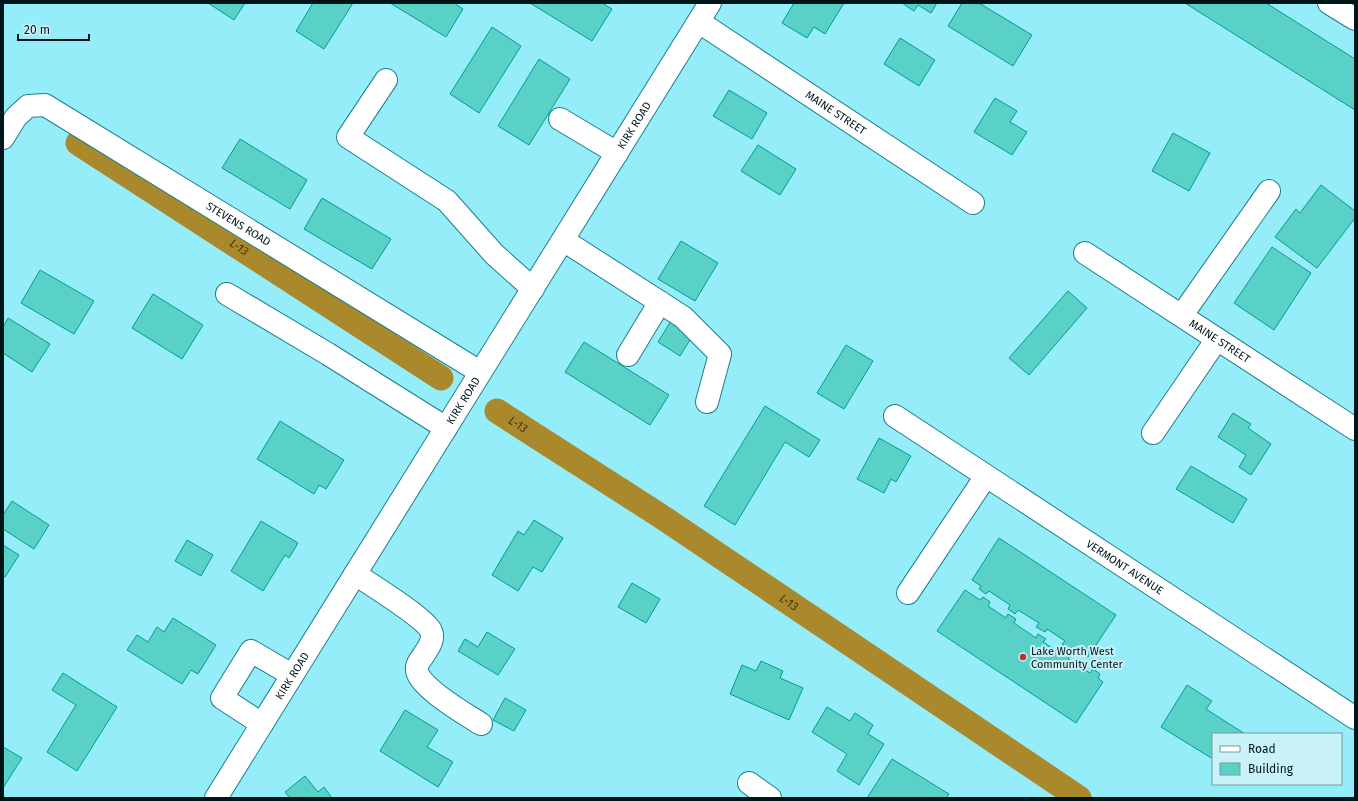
<svg xmlns="http://www.w3.org/2000/svg" width="1358" height="801" font-family="'Fira Sans',sans-serif">
  <rect width="100%" height="100%" fill="#95edfa"/>
  <g fill="none" stroke-linecap="round" stroke-linejoin="round">
    <g stroke="#aa882c" stroke-width="25">
      <path id="s1" d="M78,143L441,378"/>
      <path id="s2" d="M497,411L659,515L1079,798"/>
    </g>
  </g>
  <path fill="#59d1c7" stroke="#009c93" d="M208,3H245L234,20Z
    M313,3H353L324,49L296,31Z
    M390,3H454L463,9L446,37Z
    M530,3H602L612,9L592,41Z
    M794,3H844L825,34L814,27L807,38L782,23Z
    M902,3H937L931,13L918,5L914,11Z
    M962,3H979L1032,35L1013,66L948,26Z
    M1185,3H1266L1355,59V110Z
    M492,27L521,46L479,113L450,94Z
    M900,38L935,60L919,86L884,64Z
    M539,59L570,79L529,145L498,126Z
    M729,90L767,113L752,139L713,116Z
    M995,98L1017,111L1010,122L1027,132L1012,155L974,132Z
    M1173,133L1210,153L1189,191L1152,171Z
    M240,139L307,180L290,209L222,168Z
    M758,145L796,169L780,195L741,171Z
    M1321,185L1355,211V218L1317,268L1275,237L1296,209L1300,213Z
    M322,198L391,239L372,269L304,229Z
    M681,241L718,263L695,301L658,279Z
    M1272,247L1311,273L1274,330L1234,303Z
    M40,270L94,301L74,334L21,303Z
    M1068,291L1087,308L1029,375L1009,358Z
    M153,294L203,325L182,359L132,328Z
    M8,318L50,344L32,372L3,353V327Z
    M671,321L693,335L680,356L658,342Z
    M584,342L669,395L650,425L565,372Z
    M846,345L873,361L844,409L817,393Z
    M765,406L820,440L809,457L785,442L735,525L704,506Z
    M1233,413L1251,424L1248,428L1271,444L1251,475L1239,467L1246,455L1218,437Z
    M280,421L344,460L326,489L319,485L314,494L257,459Z
    M879,438L911,456L896,482L891,479L884,493L857,479Z
    M1191,466L1247,499L1233,523L1176,489Z
    M12,501L49,525L34,549L3,529V515Z
    M534,520L563,538L542,572L533,567L518,591L492,575L518,531L524,535Z
    M261,521L298,543L289,558L285,555L263,591L231,571Z
    M999,538L1116,615L1088,657L1072,647L1070,649L1062,644L1065,641L1047,629L1045,632L1036,627L1039,623L1018,610L1015,614L1008,609L1010,605L989,591L986,594L979,589L981,586L972,580Z
    M187,540L213,555L201,576L175,561Z
    M3,545L19,555L5,577L3,576Z
    M632,583L660,599L646,623L618,607Z
    M965,590L980,600L983,597L990,602L988,606L1006,618L1008,614L1016,619L1014,623L1036,638L1038,634L1046,639L1043,642L1061,654L1064,650L1071,655L1068,659L1090,673L1093,669L1100,674L1098,678L1103,682L1076,723L937,631Z
    M173,618L216,645L198,674L191,670L182,684L127,650L137,635L148,642L157,627L164,632Z
    M487,632L515,649L498,675L458,651L465,639L478,647Z
    M761,661L783,671L780,678L803,688L789,720L730,694L742,665L756,671Z
    M63,673L117,707L77,771L47,752L76,705L52,690Z
    M1187,685L1212,701L1206,709L1245,734H1213V759L1161,727Z
    M505,698L526,710L514,731L493,720Z
    M827,707L850,721L855,713L873,725L868,734L884,744L859,785L837,771L847,754L812,732Z
    M405,710L438,730L427,747L453,762L438,787L380,751Z
    M3,747L22,758L3,788Z
    M892,759L949,794L946,798H867Z
    M305,776L318,792L324,787L332,798H290L285,792Z"/>
  <g fill="none" stroke-linecap="round" stroke-linejoin="round">
    <defs>
      <g id="minor">
        <path d="M1329,3L1355,19"/>
        <path id="s3" d="M699,22L973,203"/>
        <path d="M386,80L348,137L447,201L494,254L533,289"/>
        <path d="M560,119L617,153"/>
        <path id="s4" d="M3,138L16,117L28,106L45,105L480,372"/>
        <path d="M563,240L683,317L720,354L707,402"/>
        <path id="s5" d="M1085,253L1355,429"/>
        <path d="M227,294L328,354L446,428"/>
        <path d="M1182,315L1269,191"/>
        <path d="M628,355L660,302"/>
        <path id="s6" d="M895,416L1355,718"/>
        <path d="M1153,433L1217,339"/>
        <path d="M355,574C370,584 425,618 431,631C435,641 427,649 423,656C420,660 416,665 417,670C417,686 467,715 481,724"/>
        <path d="M908,593L986,476"/>
        <path d="M262,724L222,698L251,651L292,675"/>
        <path d="M749,783L770,798"/>
        <path id="s7" d="M216,798L710,3"/>
      </g>
    </defs>
    <use href="#minor" stroke="#1c7e8a" stroke-width="24"/>
    <use href="#minor" stroke="#fff" stroke-width="22"/>
  </g>
  <circle fill="#bf302a" stroke="#c9f2f9" stroke-width="1.5" cx="1023" cy="657" r="4"/>
  <g text-anchor="middle" dominant-baseline="central" stroke-width="4" stroke-linejoin="round" paint-order="stroke">
    <g font-size="11" fill="#001518" stroke="#c9f2f9">
      <text stroke="none"><textPath href="#s3" startOffset="164">MAINE STREET</textPath></text>
      <text stroke="none"><textPath href="#s7" startOffset="792">KIRK ROAD</textPath></text>
      <text stroke="none"><textPath href="#s4" startOffset="285">STEVENS ROAD</textPath></text>
      <text stroke="none"><textPath href="#s5" startOffset="161">MAINE STREET</textPath></text>
      <text stroke="none"><textPath href="#s7" startOffset="468">KIRK ROAD</textPath></text>
      <text stroke="none"><textPath href="#s6" startOffset="275">VERMONT AVENUE</textPath></text>
      <text stroke="none"><textPath href="#s7" startOffset="144">KIRK ROAD</textPath></text>
    </g>
    <g font-size="11" fill="#001518" stroke="#c9f2f9" text-anchor="start">
      <text x="1031" y="651">Lake Worth West<tspan x="1031" dy="13">Community Center</tspan></text>
    </g>
    <g font-size="12" font-style="italic" fill="#473812" stroke="#c9f2f9">
      <text stroke="none"><textPath href="#s1" startOffset="192">L-13</textPath></text>
      <text stroke="none"><textPath href="#s2" startOffset="25">L-13</textPath></text>
      <text stroke="none"><textPath href="#s2" startOffset="349">L-13</textPath></text>
    </g>
  </g>
  <rect width="1358" height="801" fill="none" stroke="#001518" stroke-width="8"/>
  <rect x="1212" y="733" width="130" height="52" fill="#c9f2f9" stroke="#799a9f"/>
  <rect x="1220" y="746" width="20" height="6" fill="#ffffff" stroke="#799a9f"/>
  <text x="1248" y="753" font-size="12" fill="#001518">Road</text>
  <rect x="1220" y="763" width="20" height="12" fill="#59d1c7" stroke="#799a9f"/>
  <text x="1248" y="773" font-size="12" fill="#001518">Building</text>
  <path d="M18 34v6h71v-6" fill="none" stroke="#001518" stroke-width="2"/>
  <text x="24" y="34" font-size="12" fill="#001518" stroke="#c9f2f9" stroke-width="3" paint-order="stroke">20 m</text>
</svg>
